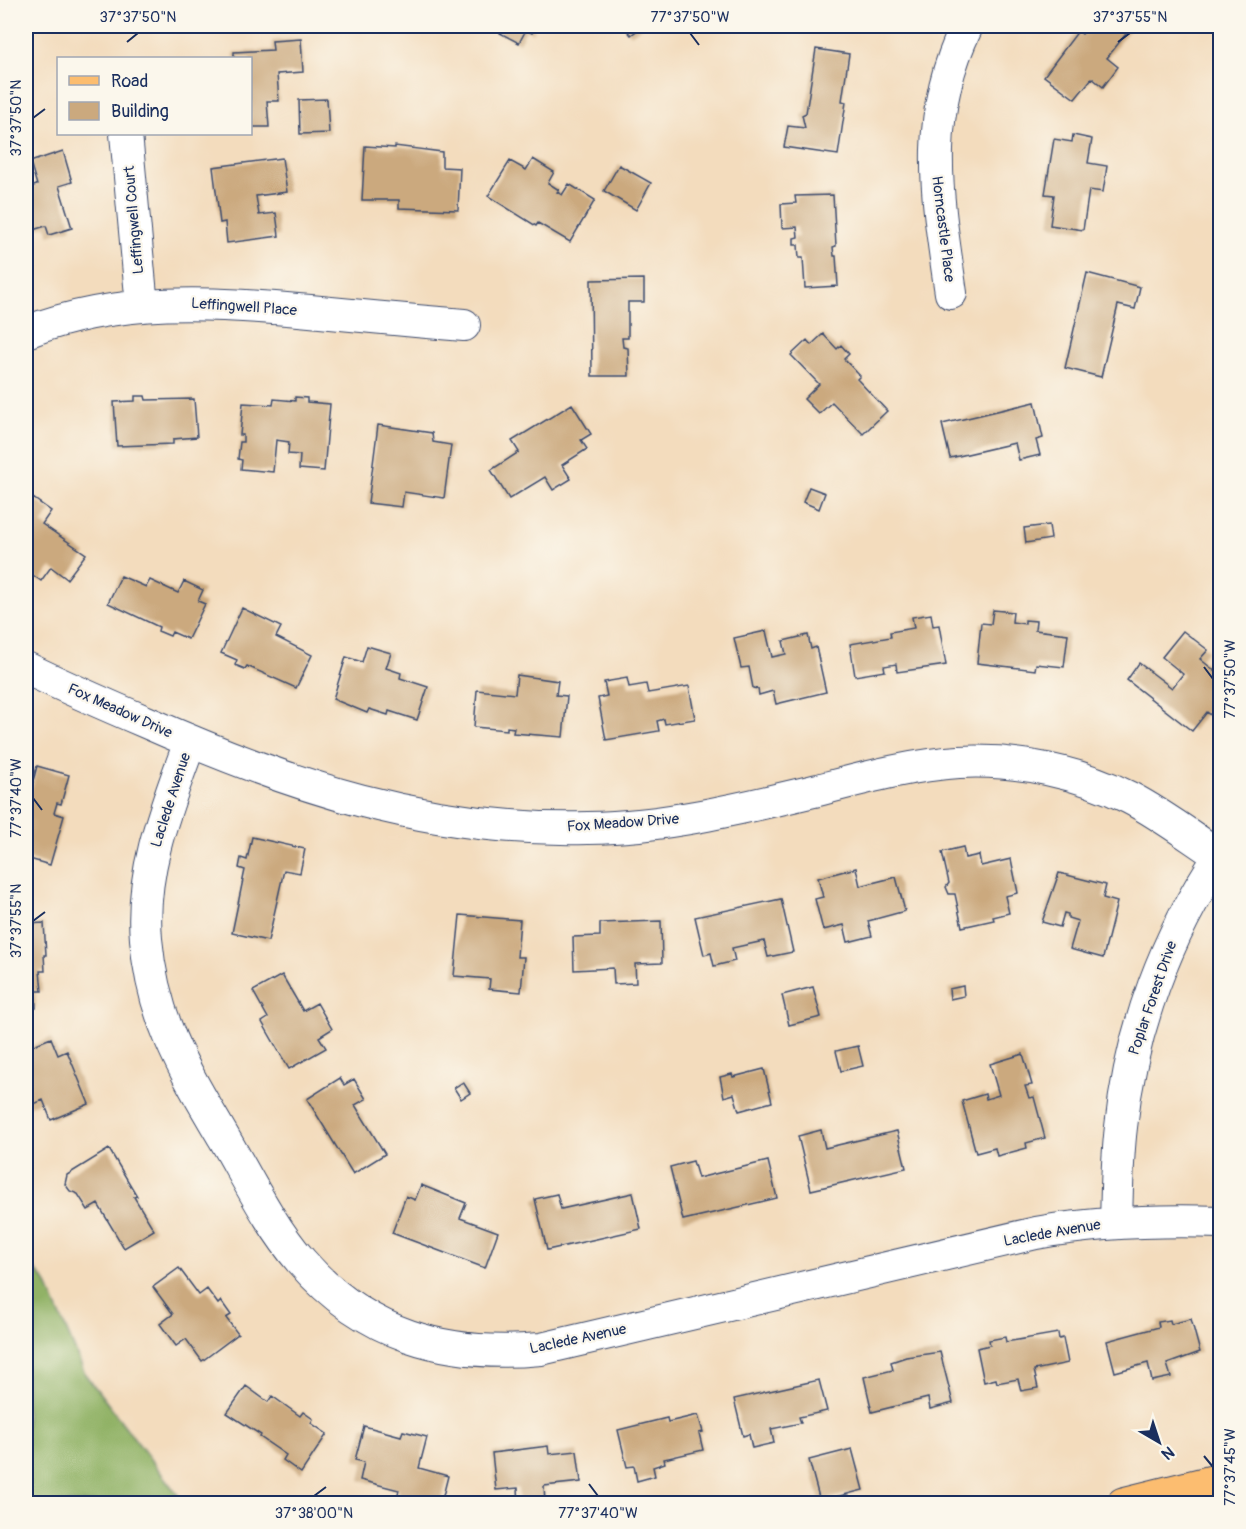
<svg xmlns="http://www.w3.org/2000/svg" width="1246" height="1529" font-family="Pangolin,sans-serif">
  <rect width="100%" height="100%" fill="#fbf7ec"/>
  <filter id="ink" filterUnits="userSpaceOnUse"><feTurbulence type="fractalNoise" baseFrequency=".0167" numOctaves="2"/><feDisplacementMap in="SourceGraphic" scale="12" xChannelSelector="R" yChannelSelector="G"/><feConvolveMatrix kernelMatrix="1 2 1 2 8 2 1 2 1" color-interpolation-filters="sRGB"/></filter>
  <filter id="wash" filterUnits="userSpaceOnUse"><feTurbulence type="fractalNoise" baseFrequency=".008" numOctaves="4" result="noise"/><feDisplacementMap in="SourceGraphic" scale="24" xChannelSelector="R" yChannelSelector="G"/><feGaussianBlur stdDeviation="1.35" result="paint"/><feColorMatrix in="noise" values="0 0 0 0 0 0 0 0 0 0 0 0 0 0 0 0 0 1.4 0 .05"/><feComposite in="paint" operator="in"/></filter>
  <g filter="url(#wash)">
    <rect width="100%" height="100%" fill="#f3dcbd"/>
    <path fill="#91b266" stroke="#567062" stroke-width="1.5" d="M26,1259L46,1282L85,1374L184,1503H26Z"/>
    <g id="blocks">
      <path fill="#cba97e" d="M504,26H536L532,33L526,30L519,43L500,33Z
        M623,26H643L631,35Z
        M1089,26H1123L1129,30L1107,58L1118,67L1103,87L1092,78L1075,99L1044,76L1078,31L1082,34Z
        M301,39L303,72L277,74L279,101H267L269,127H250V58H234V52L273,50L272,41Z
        M816,49L849,54L842,101L846,102L838,155L784,147L788,126L805,128L802,115L806,113Z
        M327,99L329,133L300,134L299,100Z
        M1073,135L1092,139L1088,163L1107,166L1103,192L1089,190L1083,230L1050,225L1054,195L1045,194L1054,139L1072,142Z
        M365,146L395,148V146L442,152V167L460,168L458,210L399,208V200H362Z
        M63,151L72,182L59,186L72,228L49,235L46,226L26,232V188L37,185L30,162Z
        M282,158L287,192L256,196L259,215L276,213L279,236L227,243L225,222L220,223L213,167Z
        M533,159L554,172L548,183L559,190L557,192L562,195L569,184L595,200L570,242L538,223L536,226L488,196L510,161L526,170Z
        M619,165L651,183L636,210L604,191Z
        M833,195L836,246L833,247L834,256H836L838,286L805,288L803,258H799L798,245H794V238L798,237L797,227L782,228L781,204L796,203L795,196Z
        M1087,273L1140,287L1135,309L1118,305L1101,377L1065,368Z
        M644,279V302H628V338H622L623,347L628,348L629,376H592L591,280Z
        M823,334L837,349L841,345L849,354L844,359L860,376L857,379L887,411L863,434L832,402L819,414L804,399L819,384L791,355L807,340L811,345Z
        M135,396H145L146,400L194,399L197,437L173,439V444L117,446L114,402L135,401Z
        M295,397L307,398V402L330,404L324,471L299,469L300,455L288,454L289,442L276,440L273,472L241,469L242,460L238,459L240,442H243V435H240L243,403L273,405L274,399L295,401Z
        M1035,402L1043,438L1036,440L1040,455L1019,460L1015,443L950,458L942,424Z
        M572,404L591,434L581,440L587,449L562,465L571,479L553,490L545,477L509,499L491,470L519,452L512,441Z
        M378,425L432,433L433,442L451,445L444,498L404,492L402,507L368,503Z
        M809,487L825,493L819,509L803,502Z
        M33,498L51,511L42,524L86,554L67,579L51,567L41,581L26,570V508Z
        M1049,525L1051,539L1026,543L1024,528Z
        M121,576L146,587L150,580L178,593L184,581L203,590L198,601L205,604L188,639L172,632L170,636L158,631L159,627L108,603Z
        M242,608L281,627L276,637L312,655L296,688L247,666L245,669L235,665L237,660L221,653Z
        M993,610L1013,612L1012,622L1025,624V620L1036,621L1035,630L1068,634L1064,667L1036,664L1035,670L977,663L981,623L991,624Z
        M931,614L933,626L939,625L946,665L897,672L896,664L884,666L885,671L855,676L850,644L891,637L890,632L914,628L912,617Z
        M766,631L772,657L786,654L783,641L808,635L811,649L816,647L826,692L776,704L773,691L759,695L758,689L753,688L749,667L741,668L734,638Z
        M1183,631L1208,650L1200,659L1220,675V707L1213,717L1207,712L1192,731L1127,680L1139,663L1172,688L1183,674L1162,657Z
        M367,646L391,653L386,668L401,673L400,678L428,687L417,720L389,711L388,715L369,709L367,713L333,699L346,657L362,662Z
        M517,675L558,681L556,695L567,696L563,737L513,733L514,728L507,727V730L474,727L477,690L515,694Z
        M627,678L629,687L646,684L648,693L689,686L695,719L665,724L664,719L657,721L659,731L606,740L598,698L607,696L604,682Z
        M37,766L69,775L61,804L57,803L54,813L64,816L50,865L26,858V809Z
        M252,837L305,849L300,873L284,870L268,941L232,933L245,870L239,868L241,858L247,860Z
        M963,847L965,858L979,855L981,866L1011,859L1018,893L1005,896L1009,913L993,917L994,920L962,927L955,894H949L946,887L949,883L942,852Z
        M856,868L860,886L896,877L905,911L868,921L872,936L848,942L844,925L823,930L815,899L823,897L818,878Z
        M1059,873L1106,885L1103,898L1117,902L1103,958L1070,949L1078,921L1068,918V914L1064,913L1060,927L1042,922Z
        M781,899L793,952L768,957L764,941L732,948L735,961L714,966L711,953L704,955L695,917Z
        M460,915L520,920L517,957H524L521,992L489,989L490,979L454,976Z
        M661,921L662,963L635,964L636,983L614,984L613,968L574,970L573,937L600,936V923Z
        M44,923L46,955H44L45,971H40L42,991H35L36,1008H26V924Z
        M282,975L303,1011L317,1003L332,1029L319,1037L326,1048L289,1069L262,1022L268,1018L253,991Z
        M963,986L964,996L950,999L949,989Z
        M813,987L821,1017L789,1025L782,995Z
        M51,1038L58,1055L67,1051L89,1104L51,1120L43,1100L27,1107L26,1104V1048Z
        M858,1046L863,1066L841,1071L836,1051Z
        M1023,1054L1032,1085L1025,1086L1029,1098L1034,1097L1045,1138L1026,1143L1027,1148L997,1156L995,1148L976,1153L962,1101L985,1094L986,1099L999,1095L990,1064Z
        M764,1069L772,1102L739,1111L734,1094L724,1097L720,1077L732,1074L733,1077Z
        M340,1078L344,1085L354,1079L366,1099L355,1105L385,1154L353,1174L307,1099Z
        M463,1082L470,1093L461,1099L454,1088Z
        M821,1130L825,1148L897,1131L906,1168L811,1190L798,1136Z
        M109,1149L137,1196L134,1197L154,1230L124,1248L98,1204L88,1210L78,1194L70,1191L65,1184L67,1175Z
        M693,1161L698,1178L768,1161L777,1198L683,1220L670,1167Z
        M421,1185L466,1203L460,1218L498,1232L485,1268L392,1233L406,1196L415,1200Z
        M633,1193L641,1229L547,1250L535,1199L557,1194L561,1209Z
        M179,1268L199,1295L207,1289L218,1304L221,1301L231,1315L226,1318L238,1334L202,1361L186,1339L176,1346L160,1324L173,1314L153,1287Z
        M1191,1319L1200,1352L1167,1364L1171,1377L1152,1381L1148,1363L1115,1372L1107,1341L1159,1327L1158,1322L1170,1320L1171,1324Z
        M1058,1333L1059,1339L1063,1338L1068,1363L1034,1370L1038,1388L1021,1391L1018,1379L997,1383L996,1379L984,1382L977,1348L990,1345L989,1340L1005,1337L1006,1342Z
        M940,1352L953,1403L930,1409L928,1398L872,1412L864,1377L893,1370L891,1362L906,1357Z
        M819,1380L827,1411L799,1417L801,1423L771,1429L774,1443L752,1448L749,1434L743,1436L734,1399Z
        M246,1386L268,1402L272,1396L300,1416L303,1412L313,1419L311,1423L327,1434L301,1473L283,1460L286,1455L260,1437L261,1435L227,1413Z
        M698,1415L703,1432L699,1433L703,1450L664,1459L665,1463L653,1467L655,1476L637,1481L634,1466L627,1467L618,1430L667,1418L668,1422Z
        M364,1426L401,1436L403,1431L427,1437L419,1468L448,1476L441,1504H419L397,1498L399,1490L360,1480L364,1462L355,1460Z
        M548,1446L549,1454L577,1451L581,1482L544,1486L545,1502L533,1504H519L518,1488L496,1490L492,1453Z
        M852,1449L863,1490L820,1501L809,1460Z"/>
    </g>
  </g>
  <g filter="url(#ink)">
    <use href="#blocks" fill-opacity="0" stroke="#3b496c" stroke-width="1.5"/>
    <g fill="none" stroke-linecap="round" stroke-linejoin="round">
      <defs>
        <path id="minor" d="M126,134L142,306
          M951,293C937,197 922,117 967,26
          M26,332C120,296 212,302 310,311C361,316 413,321 464,325
          M26,668C65,687 106,705 146,722C291,786 427,832 588,828C666,827 743,808 818,790C864,778 911,765 959,762C1017,759 1079,772 1130,798C1161,814 1191,837 1220,856
          M190,742C167,805 140,870 146,939C153,1020 184,1070 224,1138C248,1179 270,1225 301,1261C365,1335 446,1358 541,1349L1036,1233C1098,1222 1158,1220 1220,1222
          M1116,1223C1117,1191 1117,1159 1121,1127C1131,1030 1166,936 1220,856"/>
        <path id="major" d="M1123,1504L1220,1480"/>
      </defs>
      <use href="#minor" stroke="#3b496c" stroke-width="34"/>
      <use href="#major" stroke="#3b496c" stroke-width="35"/>
      <use href="#minor" stroke="#fff" stroke-width="32"/>
      <use href="#major" stroke="#fcbd6f" stroke-width="33"/>
    </g>
  </g>
  <path fill="none" stroke="#1b2f5e" stroke-width="2" d="M690,33L699,45M127,42L138,33M1118,42L1130,33M33,118L45,109M1204,667L1213,679M33,798L42,810M33,921L45,912M1204,1456L1213,1467M589,1484L598,1496M314,1496L326,1487"/>
  <g text-anchor="middle" dominant-baseline="central" stroke-width="4.5" stroke-linejoin="round" paint-order="stroke">
    <g font-size="15" fill="#1b2f5e" stroke="#fbf7ec">
      <text transform="translate(134 220) rotate(-95)">Leffingwell Court</text>
      <text transform="translate(943 229) rotate(83)">Horncastle Place</text>
      <text transform="translate(244 307) rotate(4)">Leffingwell Place</text>
      <text transform="translate(120 711) rotate(24)">Fox Meadow Drive</text>
      <text transform="translate(171 800) rotate(-72)">Laclede Avenue</text>
      <text transform="translate(623 823) rotate(-4)">Fox Meadow Drive</text>
      <text transform="translate(1153 998) rotate(-71)">Poplar Forest Drive</text>
      <text transform="translate(1052 1233) rotate(-10)">Laclede Avenue</text>
      <text transform="translate(578 1339) rotate(-12)">Laclede Avenue</text>
    </g>
  </g>
  <rect width="1246" height="1529" fill="none" stroke="#fbf7ec" stroke-width="66"/>
  <rect x="57" y="57" width="195" height="78" fill="#fbf7ec" stroke="#a1a7b3" stroke-width="1.5"/>
  <rect x="69" y="76" width="30" height="9" fill="#fcbd6f" stroke="#a1a7b3" stroke-width="1.5"/>
  <text x="111" y="87" font-size="18" fill="#1b2f5e">Road</text>
  <rect x="69" y="102" width="30" height="18" fill="#cba97e" stroke="#a1a7b3" stroke-width="1.5"/>
  <text x="111" y="117" font-size="18" fill="#1b2f5e">Building</text>
  <g transform="translate(1159 1442) rotate(141)" stroke="#fbf7ec" stroke-width="4.5" paint-order="stroke">
  <path d="M0-4.5L10 22L0 15L-10 22Z" fill="#1b2f5e"/>
  <text y="-9" font-size="16" font-weight="bold" text-anchor="middle" fill="#1b2f5e">N</text>
  </g>
  <rect x="33" y="33" width="1180" height="1463" fill="none" stroke="#1b2f5e" stroke-width="2"/>
  <g font-size="15" text-anchor="middle" fill="#1b2f5e">
    <text x="138" y="22">37°37'50"N</text>
    <text x="690" y="22">77°37'50"W</text>
    <text x="1130" y="22">37°37'55"N</text>
    <text transform="translate(16 118) rotate(-90)" y="5">37°37'50"N</text>
    <text transform="translate(1230 679) rotate(-90)" y="5">77°37'50"W</text>
    <text transform="translate(16 798) rotate(-90)" y="5">77°37'40"W</text>
    <text transform="translate(16 921) rotate(-90)" y="5">37°37'55"N</text>
    <text transform="translate(1230 1467) rotate(-90)" y="5">77°37'45"W</text>
    <text x="314" y="1518">37°38'00"N</text>
    <text x="598" y="1518">77°37'40"W</text>
  </g>
</svg>
